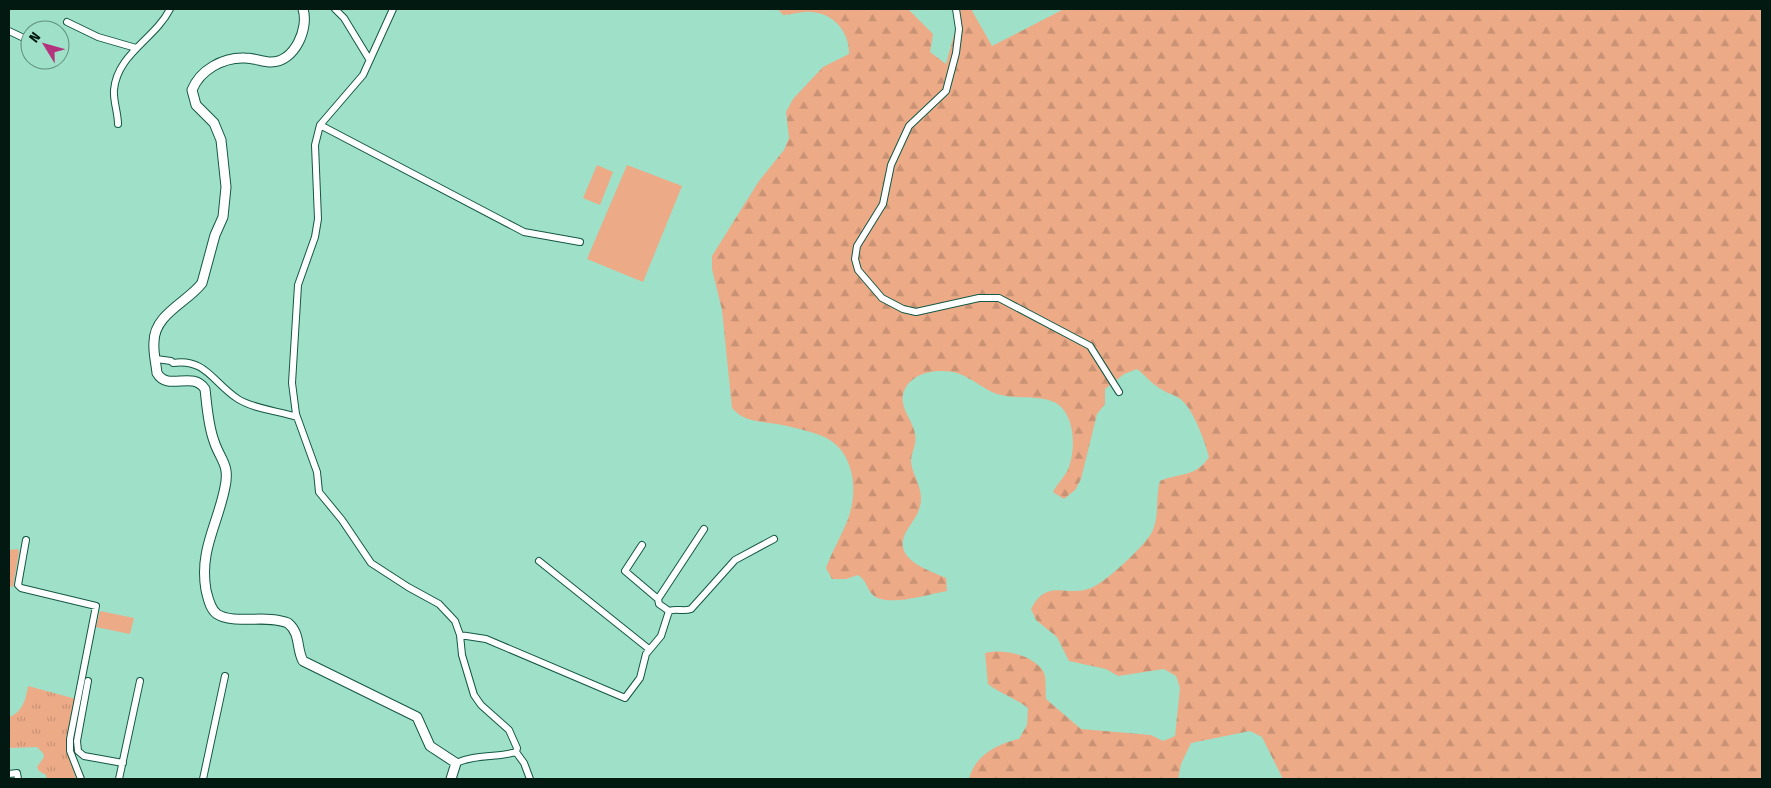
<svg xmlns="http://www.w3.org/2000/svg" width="1771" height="788" font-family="'Fira Sans Condensed',sans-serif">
  <defs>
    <pattern id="grass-tufts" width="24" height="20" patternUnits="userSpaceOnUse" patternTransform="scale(1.25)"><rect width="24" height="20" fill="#ecaa87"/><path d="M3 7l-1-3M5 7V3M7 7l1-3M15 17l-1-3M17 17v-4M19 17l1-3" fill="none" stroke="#c99274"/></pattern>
    <pattern id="forest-firs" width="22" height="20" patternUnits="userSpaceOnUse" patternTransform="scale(1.25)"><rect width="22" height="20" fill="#ecaa87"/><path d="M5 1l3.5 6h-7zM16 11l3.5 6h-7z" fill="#c99274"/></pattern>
  </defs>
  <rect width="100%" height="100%" fill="#9fe0c8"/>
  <path fill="url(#grass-tufts)" d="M18,549L19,552L13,587L9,586V550Z
    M28,686L76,699L69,756L76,779H47L46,775L39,771L37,767L44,757L43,753L37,747L9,748V717C22,713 26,699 28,686Z"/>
  <path fill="url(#forest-firs)" d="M778,9H908L933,34L930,52L946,64L961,9H971L992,46L1064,9H1762V779H1283L1262,737L1250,731L1191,743L1181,764L1178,779H969C975,755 997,744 1019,739L1027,725L1028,708C1015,698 1001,694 988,684L985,653C1001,648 1034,655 1043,671C1047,677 1045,691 1046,699L1081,729L1151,735L1163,741L1175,736L1180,688L1176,676L1164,669L1118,676L1106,669L1069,661L1057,637L1036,620L1031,609C1048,577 1065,598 1091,588C1106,582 1142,548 1151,534C1160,518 1155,498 1160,481C1181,472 1195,478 1209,457C1205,441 1192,406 1179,398C1172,394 1164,392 1158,387C1150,382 1145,375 1137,369L1124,374L1105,389V404L1097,414L1081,479L1075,490L1064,499L1053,492C1057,484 1067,474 1069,467C1076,448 1075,412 1054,402C1039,395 1017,399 1001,395C986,392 973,378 957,373C938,368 908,372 903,395C900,408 913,421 915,434C917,444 912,451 911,460C911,473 922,486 921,500C920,515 911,522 905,534C893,560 929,570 946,578L947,591C929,594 889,607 874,596C867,591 867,580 858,575L846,579H832L826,568C832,551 842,535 848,519C859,489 854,449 822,436C807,430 792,427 777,424C759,421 744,422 732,408L722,310L712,269V256L759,181L784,150L789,138L786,112L793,99L823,67L849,54C850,33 834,13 811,12C802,11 792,15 783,15Z"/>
  <path fill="#ecaa87" d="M597,165L613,172L600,205L583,198Z
    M627,165L682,186L643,282L587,259Z
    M100,611L134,618L130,634L96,627Z"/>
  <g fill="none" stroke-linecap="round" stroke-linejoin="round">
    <defs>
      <path id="street" d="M335,9L344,18L369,59
        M393,9L363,75L320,125L315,145L318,219L315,237L298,285L292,383L296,414L317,472L319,492L342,520L371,563L408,587L439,604L455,621L460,635L462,655L474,695L481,705L509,730L517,748L516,752C496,758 476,754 456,763
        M956,9L959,29L956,53L946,91L909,126L891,165L883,204L857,246L855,259L858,270L882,298L903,309L916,312L979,298H999L1090,346L1119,392
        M67,22L98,37L136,48
        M9,31L28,40
        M118,124C118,113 113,100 114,90C117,54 155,39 170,9
        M320,125L524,232L580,242
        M156,359L171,361L173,363C206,358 213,383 238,399C254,409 279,411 297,417
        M26,540L18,585L21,588L96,606L70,739V751L81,779
        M642,545L625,571L658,599
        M539,561L649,649
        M669,611L659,604L658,599L704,529
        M460,635L486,639L625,698L640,678L646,654L661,636L669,611C677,608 683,612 691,609L735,560L774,539
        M88,681L77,741L78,751L84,756L123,763
        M516,752L524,763L530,779
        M9,774L17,773L18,779
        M119,779L140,681
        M203,779L225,676"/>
      <path id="secondary" d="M303,9C309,28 295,62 271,62C263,62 254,58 245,58C223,57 200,70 192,90L196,105L214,123L221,140L226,187L223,217L215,235L202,283C188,302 154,314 154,342C153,352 156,363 157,373C168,392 192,370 205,389C207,406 208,425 214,441C220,460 230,464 225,487C218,524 199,550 206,590C208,598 210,609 217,614C234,625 267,614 288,623C301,634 296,648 303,661L417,717L430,746L456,763L451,779"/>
    </defs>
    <use href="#street" stroke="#135844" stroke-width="8"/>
    <use href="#secondary" stroke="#135844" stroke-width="11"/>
    <use href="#street" stroke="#fff" stroke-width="6"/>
    <use href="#secondary" stroke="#fff" stroke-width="9"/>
  </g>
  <rect width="1771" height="788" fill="none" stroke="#011911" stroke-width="20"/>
  <g transform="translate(45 45) rotate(307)"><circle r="24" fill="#9fe0c8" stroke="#60907f"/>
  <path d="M0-4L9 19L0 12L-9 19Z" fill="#b4337d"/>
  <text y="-8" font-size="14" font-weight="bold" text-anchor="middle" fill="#011911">N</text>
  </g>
</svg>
